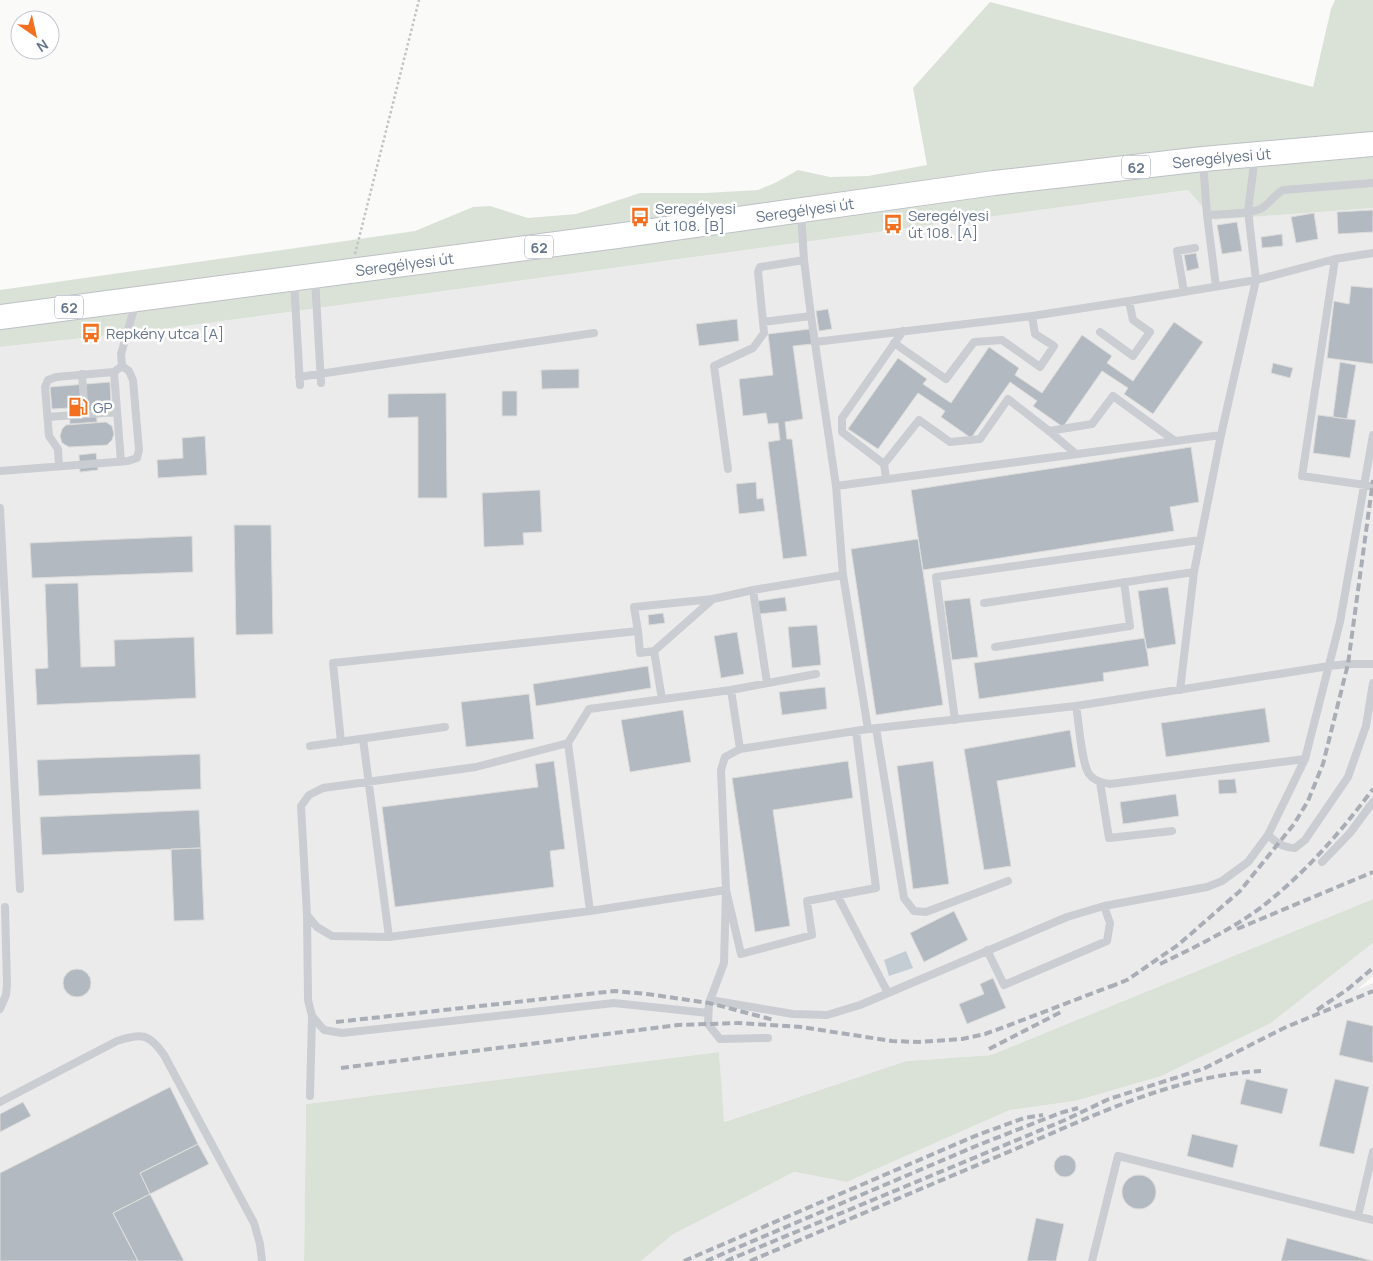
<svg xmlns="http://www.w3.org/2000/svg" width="1373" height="1261" font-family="Manrope,sans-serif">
  <rect width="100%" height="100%" fill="#fafaf8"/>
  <path fill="#ebebeb" d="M1188,190L1214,220L1373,208V899L991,1055L906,1061L723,1122L719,1052L306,1104L304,1261H0V347L156,330Z
    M1373,943V976L1357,990L1373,983V1261H641L672,1235L794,1172L847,1182L1010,1110L1075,1101L1271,1023Z"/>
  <path fill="#dae2d8" d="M1335,0H1373V208L1214,220L1188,190L156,330L0,347V290L415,231L473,207L490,206L528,218L576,214L640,193H706L758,190L775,183L798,170L830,177L868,176L927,165L913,88L990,2L1313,87L1331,9Z
    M1373,899V943L1271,1023L1161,1076L1075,1101L1010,1110L847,1182L794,1172L672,1235L641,1261H304L306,1104L719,1052L724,1122L906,1061L991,1055Z"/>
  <path fill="#c3cdd3" d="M906,951L913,968L889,976L884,960Z"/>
  <path fill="#b2b9c1" stroke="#dcdcda" d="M1373,210V232L1338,234L1337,212Z
    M1314,213L1318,239L1296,243L1291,217Z
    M1237,222L1242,251L1222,254L1217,225Z
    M1282,234L1283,246L1262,248L1261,237Z
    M1196,253L1199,268L1187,271L1184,255Z
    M1351,286L1373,288V364L1327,358L1334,301L1349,304Z
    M828,309L832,329L819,331L816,311Z
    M737,319L739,341L699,346L696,324Z
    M1174,322L1203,342L1153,414L1124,394L1128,388L1102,371L1063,427L1033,406L1037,401L1010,382L971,438L941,417L945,411L918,393L878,449L848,429L898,358L927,379L923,384L951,403L989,347L1019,368L1015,375L1042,393L1082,335L1112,356L1107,363L1133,381Z
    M810,329L812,344L793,346L803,419L785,422L787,439H792L807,556L783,559L768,442L780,440L778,423L768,424L766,413L743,416L739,379L773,375L768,334Z
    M1340,362L1356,365L1347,419L1333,417Z
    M1273,363L1293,368L1290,378L1271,373Z
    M579,369V388L542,389L541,370Z
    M110,382L111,403L96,405L97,422L70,424L69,408L52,409L50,387Z
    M502,391H517V416H502Z
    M446,393L447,498H418V417L388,418V394Z
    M1318,415L1356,420L1350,458L1313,453Z
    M106,422L112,426L114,434L112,440L107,445L69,447L62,443L60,436L62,429L66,425Z
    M205,436L207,475L158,478L157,460L183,458L182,438Z
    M1191,447L1199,502L1170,507L1174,531L923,570L911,490Z
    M96,453L98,470L80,472L79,455Z
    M756,482L757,499L763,498L765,511L739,514L736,484Z
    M540,490L542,532L523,533L524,545L484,547L482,493Z
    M234,525H271L273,634L236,635Z
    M192,536L193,572L32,578L30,543Z
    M918,539L943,705L876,715L851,549Z
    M78,583L81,667L115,666L114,640L194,637L196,698L37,705L35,669L48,668L45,584Z
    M1168,587L1176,644L1146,649L1138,591Z
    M785,597L787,611L759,614L758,601Z
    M970,598L978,657L952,660L944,601Z
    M663,613L665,623L649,625L648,615Z
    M817,625L821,665L792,668L788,627Z
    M737,632L744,674L721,678L714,636Z
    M1145,638L1149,666L1103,673L1104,681L979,699L974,663Z
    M648,666L651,688L536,706L533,684Z
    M825,687L827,709L782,715L779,692Z
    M529,694L534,739L466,747L461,702Z
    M1265,708L1270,742L1166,757L1161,723Z
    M683,710L691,762L630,772L621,720Z
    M1070,730L1076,767L997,781L1011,866L984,870L964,749Z
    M200,754L201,789L39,796L37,760Z
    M554,761L565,849L550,851L554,887L395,907L382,807L538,787L535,764Z
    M848,761L853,798L773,810L790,926L755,932L732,778Z
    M933,761L949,884L913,889L897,766Z
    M1235,779L1237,793L1219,794L1218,780Z
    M1176,794L1179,816L1123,824L1120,802Z
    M199,810L201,848L42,855L40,817Z
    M201,848L204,920L174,921L171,849Z
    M954,911L968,940L924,962L910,933Z
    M63 983a14 14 0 1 1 28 0a14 14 0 1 1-28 0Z
    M993,978L1006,1008L967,1024L959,1004L984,994L980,984Z
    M1347,1020L1373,1026V1063L1339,1055Z
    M1246,1079L1288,1089L1282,1114L1240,1104Z
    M1335,1079L1369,1087L1354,1154L1319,1146Z
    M170,1087L198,1144L140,1173L150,1194L113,1213L138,1261H0V1173Z
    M23,1102L31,1116L0,1132V1114Z
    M1192,1134L1238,1145L1233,1168L1187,1156Z
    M198,1144L209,1164L150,1194L140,1173Z
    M1054 1166a11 11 0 1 1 22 0a11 11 0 1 1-22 0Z
    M1122 1192a17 17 0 1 1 34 0a17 17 0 1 1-34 0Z
    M150,1194L184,1261H138L113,1213Z
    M1036,1218L1064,1224L1056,1261H1027Z
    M1287,1238L1373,1261H1281Z"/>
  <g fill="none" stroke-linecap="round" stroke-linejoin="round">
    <defs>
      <g id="primary">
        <path id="s1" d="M0,317L617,236L994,183L1203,159L1373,144"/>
      </g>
    </defs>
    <use href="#primary" stroke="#bdc0c5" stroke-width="26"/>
    <path stroke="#c1c3c6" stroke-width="2.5" stroke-dasharray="2.5 2.5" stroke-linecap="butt" d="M355,254L419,0"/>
    <path stroke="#cacdd1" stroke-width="8" d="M1203,161L1207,215L1216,286
      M801,212L804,260L811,316L763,322L758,272L760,267L804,260
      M1207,215C1219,214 1253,214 1262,208C1270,203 1274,195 1283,190L1373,183
      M1335,259L1302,476L1373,486
      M315,278L321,383
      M294,281L300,385
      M1184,292L1177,251L1195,248
      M811,316L836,486L843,575L868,729
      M1100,332L1133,356L1150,332L1133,320L1129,301
      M815,342L1032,316L1129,301L1256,280L1335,259L1373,253
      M894,343L946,379L974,342L1002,340L1040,367L1054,346L1035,334L1032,316
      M114,372L121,462
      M82,374L85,414
      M299,377L594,333
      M48,417L117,412
      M1049,431L1092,424L1113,396L1175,441
      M884,464L919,420L950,442L980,439L1008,399L1049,431L1076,454
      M59,466L58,449L49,436L45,387L48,380L56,377L114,372L122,366
      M728,469L714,366L753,348L764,333L763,322
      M0,471L128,461L137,458L139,450L133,380L129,371L122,366L121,354L136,302
      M886,478L884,464L842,432V418L903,331
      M836,486L1221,435
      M0,508L20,889
      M753,590L767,683
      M984,603L1194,572
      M638,631L640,653L654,651
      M995,647L1130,626L1124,582
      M731,690L740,749
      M1180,690L1194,572L1221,435L1256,280L1248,211L1255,156
      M662,699L654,651L713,599
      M1076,706C1079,722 1081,762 1089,774C1094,781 1102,783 1110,784L1305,759
      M955,720L936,577L1200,540
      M876,728L904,898L914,911L926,912L1008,881
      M363,739L389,937
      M341,742L333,663L638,631L634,607L713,599L753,590L843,575
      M568,743L476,767L323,788L309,795L301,806L307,915L317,927L332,936L389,937L590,911L726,890L741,954L812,935L807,901L876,888L856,731
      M310,746L445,727
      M1100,782L1109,838L1172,831
      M1268,835C1278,844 1282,847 1295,848L1305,840L1348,777L1366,726L1373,683
      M1322,862L1350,833L1373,802
      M837,895L888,993
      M590,911L568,743L589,709L731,690L816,674
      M307,915L308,1000L312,1016L324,1030L342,1033L614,1003L708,1013
      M987,950L1004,985L1107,941L1110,923L1104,906
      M710,1000L793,1014L827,1015L860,1005L1067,917L1104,906L1207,887L1222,881L1248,862L1268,835L1305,759L1340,622L1373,435
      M0,1009L6,995L7,985L5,907
      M768,1038L720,1039L708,1024L709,1003L724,963L726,890L721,770L725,757L740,749L868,729L1076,706L1329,666L1348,664H1373
      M310,1096L312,1016
      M0,1102L117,1041C141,1033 149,1033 164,1055L254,1223L260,1244L262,1261
      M1358,1216L1373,1152
      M1092,1261L1118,1156L1373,1220"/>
    <use href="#primary" stroke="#fff" stroke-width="24"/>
    <path stroke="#a9aeb6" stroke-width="4" stroke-dasharray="8 4" stroke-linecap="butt" d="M1237,929L1373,872
      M1160,964C1195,947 1231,930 1263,906C1307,871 1339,834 1373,789
      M1110,987L1127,980L1178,945L1240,891L1294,824L1308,801L1323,764L1348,664L1373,480
      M1317,1010L1348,989L1373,968
      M336,1022L615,991L647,994L709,1003L774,1020
      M989,1049L1061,1012
      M341,1068L678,1025L738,1023L801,1027L892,1041L919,1042L962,1039L985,1034L1007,1026L1114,985
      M684,1261L975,1136L1024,1118L1043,1115
      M706,1261L976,1146L1060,1113L1078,1108
      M726,1261L1065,1120L1109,1099L1203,1069L1284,1028L1373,991
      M750,1261C838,1224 925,1187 1013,1150C1093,1116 1173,1076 1261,1071"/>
  </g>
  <defs>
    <symbol id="bus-bare" viewBox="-9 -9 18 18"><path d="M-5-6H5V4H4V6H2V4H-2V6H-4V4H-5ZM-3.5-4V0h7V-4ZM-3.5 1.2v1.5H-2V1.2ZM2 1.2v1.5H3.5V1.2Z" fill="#f27020" stroke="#fff" stroke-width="2.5" paint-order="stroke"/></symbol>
    <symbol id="fuel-bare" viewBox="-9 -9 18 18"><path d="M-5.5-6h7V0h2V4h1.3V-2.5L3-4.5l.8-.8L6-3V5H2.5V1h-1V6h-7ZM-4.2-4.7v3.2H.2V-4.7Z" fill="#f27020" stroke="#fff" stroke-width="2.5" paint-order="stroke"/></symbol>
  </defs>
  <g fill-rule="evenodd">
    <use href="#bus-bare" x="626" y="203" width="28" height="28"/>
    <use href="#bus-bare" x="879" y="210" width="28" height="28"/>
    <use href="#bus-bare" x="77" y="319" width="28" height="28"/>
    <use href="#fuel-bare" x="64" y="393" width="28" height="28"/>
  </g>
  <g text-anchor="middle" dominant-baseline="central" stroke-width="5" stroke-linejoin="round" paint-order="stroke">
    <g fill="#fff" stroke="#949eae" stroke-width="1">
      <rect x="1122" y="155.5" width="28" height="23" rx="4"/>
      <rect x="525" y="235.5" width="28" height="23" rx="4"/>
      <rect x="55" y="295.5" width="28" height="23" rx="4"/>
    </g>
    <g font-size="14" font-weight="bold" fill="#66758b">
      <text x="1136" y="167">62</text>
      <text x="539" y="247">62</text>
      <text x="69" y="307">62</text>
    </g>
    <g font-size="15" fill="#66758b" stroke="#fff">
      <text stroke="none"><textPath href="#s1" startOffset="1232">Seregélyesi út</textPath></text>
      <text stroke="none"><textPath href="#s1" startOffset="812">Seregélyesi út</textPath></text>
      <text stroke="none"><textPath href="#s1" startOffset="408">Seregélyesi út</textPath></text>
    </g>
    <g font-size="15" fill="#66758b" stroke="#fff" text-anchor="start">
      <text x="655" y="208">Seregélyesi<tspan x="655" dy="17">út 108. [B]</tspan></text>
      <text x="908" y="215">Seregélyesi<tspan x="908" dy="17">út 108. [A]</tspan></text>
      <text x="106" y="333">Repkény utca [A]</text>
      <text x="93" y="407">GP</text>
    </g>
  </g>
  <g transform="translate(35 35) rotate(146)"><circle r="24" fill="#ffffff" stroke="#c2c8d1"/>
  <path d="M0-4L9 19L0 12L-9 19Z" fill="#f27020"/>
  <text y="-8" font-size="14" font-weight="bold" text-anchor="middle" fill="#66758b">N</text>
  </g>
</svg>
